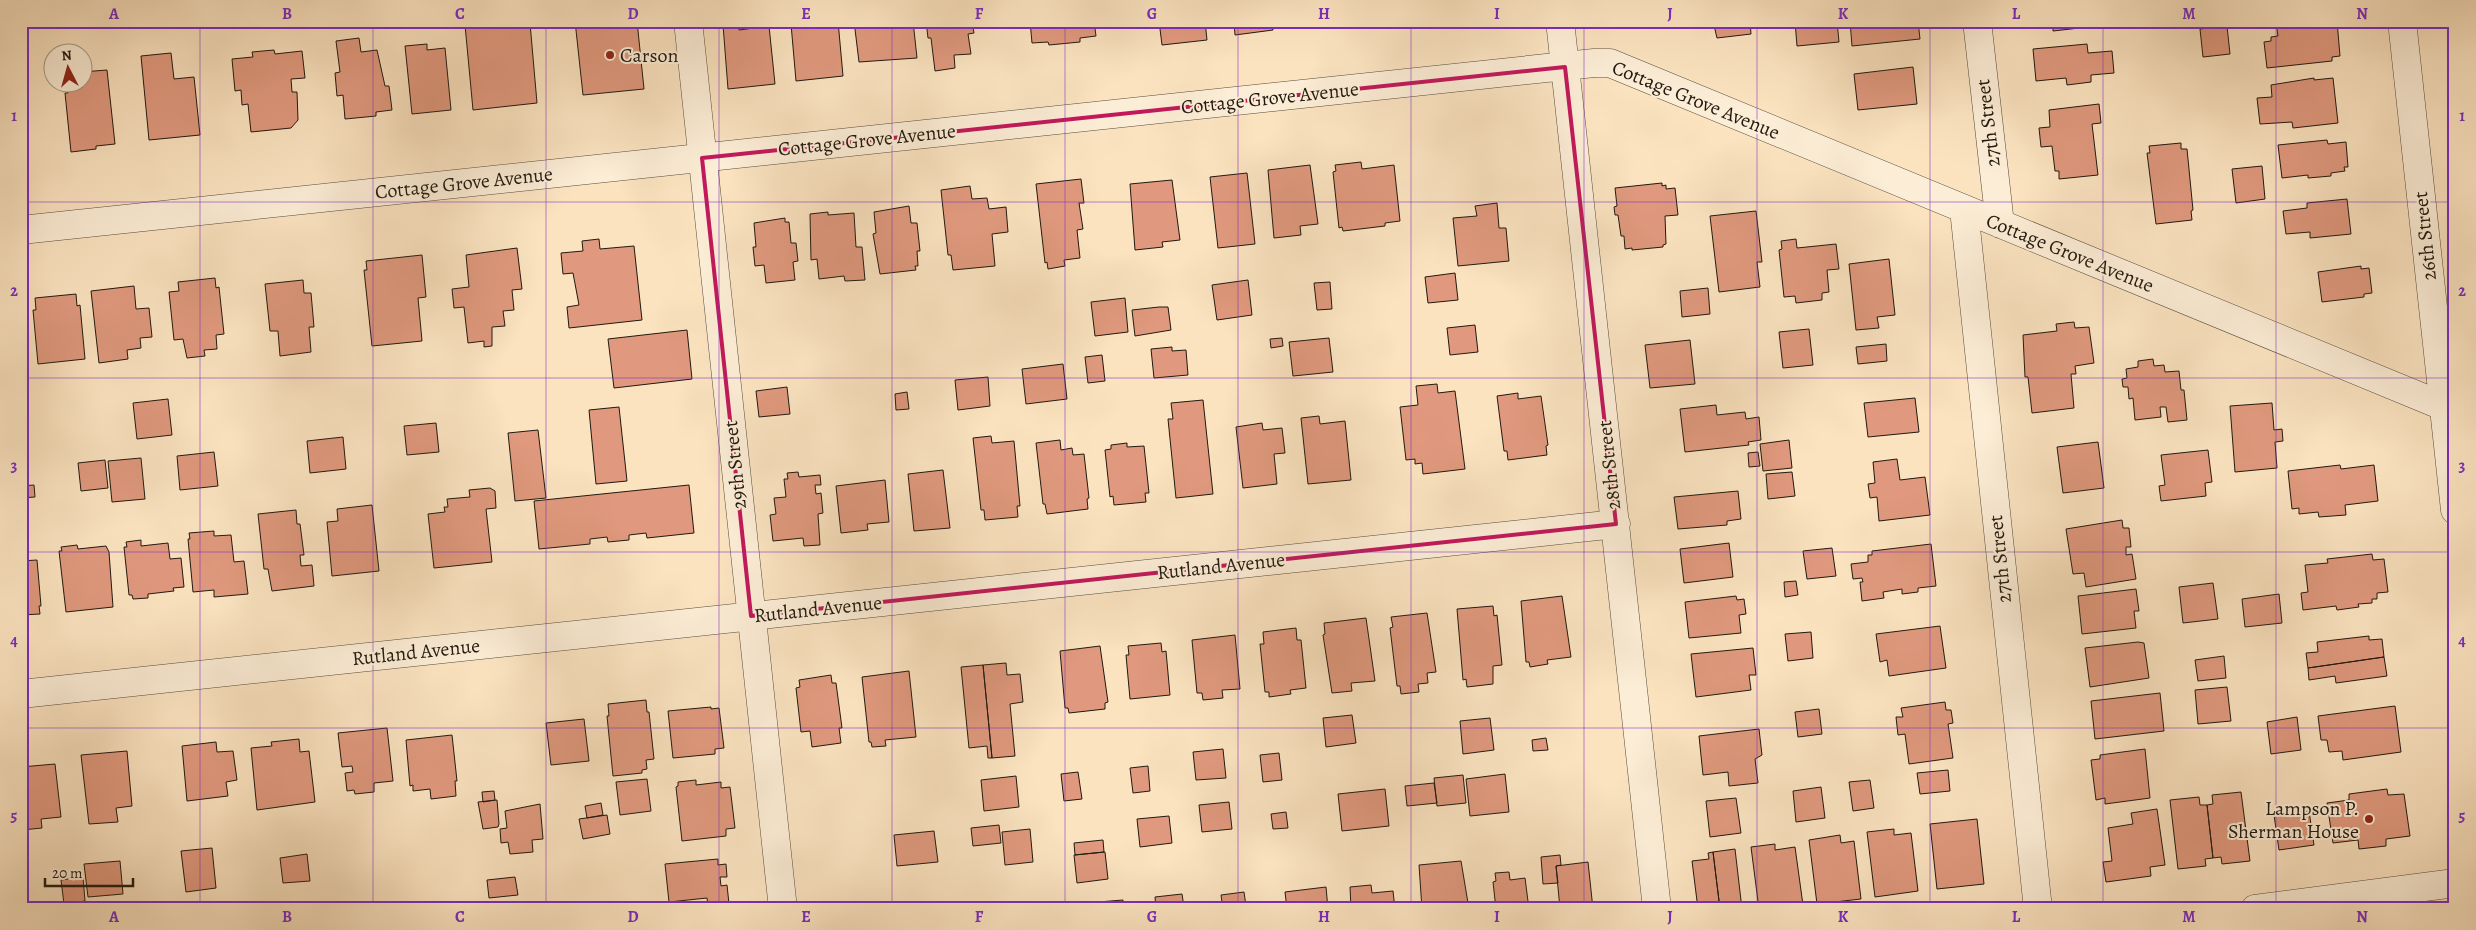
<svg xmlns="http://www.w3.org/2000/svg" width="2476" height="930" font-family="Alegreya,serif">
  <rect width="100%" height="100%" fill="#fbe3c0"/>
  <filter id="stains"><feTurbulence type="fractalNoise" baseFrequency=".004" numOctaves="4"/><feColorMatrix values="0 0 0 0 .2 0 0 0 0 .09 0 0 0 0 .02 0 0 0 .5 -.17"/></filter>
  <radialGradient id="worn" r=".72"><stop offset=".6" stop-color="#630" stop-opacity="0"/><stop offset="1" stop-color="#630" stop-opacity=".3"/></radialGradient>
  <path fill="#e0997e" stroke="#21190f" d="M475,21L530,23L537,103L473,110L465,25L475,24Z
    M575,21H637L644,89L583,95Z
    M821,21H838L843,76L796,81L791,24Z
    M854,21H913L917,58L859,62Z
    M926,21H972L974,33L968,34L971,54L954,55L955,68L935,71L931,38H928Z
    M1030,21H1094L1096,36L1080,38V42L1049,45L1048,42L1032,43Z
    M1159,21H1205L1207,40L1162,45Z
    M1234,21H1272L1273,30L1235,35Z
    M1713,21H1750L1751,34L1717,38Z
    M1795,21H1837L1839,42L1797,46Z
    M1850,21H1918L1920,39L1852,46Z
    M2045,21H2106V25L2053,31V27L2045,28Z
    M2292,21H2337L2340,56L2332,57V61L2267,68L2264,42L2271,41V37L2278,36L2276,23Z
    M738,23L739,30L769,26L775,84L728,89L723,25Z
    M2227,26L2230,54L2203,57L2200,29Z
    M359,38L361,52L377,50L385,86H389L392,110L376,112V116L345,119L343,95L337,96L335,73L340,72L336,41Z
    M427,44V50L445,48L451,110L412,114L405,46Z
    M2087,44L2088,53L2112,51L2114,73L2091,75V82L2067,85L2066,78L2036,81L2033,49Z
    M274,50L275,54L302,51L305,78L291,79L292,92H297L298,120L291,128L251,132L248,104L242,105L241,90L235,91L232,59L253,57L252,52Z
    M171,53L174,79L194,77L200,135L149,140L141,56Z
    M1913,67L1917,104L1858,110L1854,74Z
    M107,70L115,144L96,146V149L71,152L65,93H68L66,82H82V72Z
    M2314,78V80L2333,78L2338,123L2293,128L2292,122L2260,124L2257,98L2272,97L2271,85Z
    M2099,104L2101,123L2092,124L2098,175L2059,179V171H2055L2052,146L2041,147L2039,128L2050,127L2049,110Z
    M2327,140L2328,144L2346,142L2348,167H2344L2345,171L2331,173V176L2308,178V175L2282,178L2278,145Z
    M2181,143V149H2187L2193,210L2191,211L2192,220L2156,224L2147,153H2150L2149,146Z
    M1361,162L1362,169L1394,165L1400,221L1385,223V226L1343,231L1342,227L1339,228L1333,172L1336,171L1335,165Z
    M1310,165L1318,224L1300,226L1301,235L1274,238L1268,170Z
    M2262,166L2265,199L2236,203L2232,169Z
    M1247,173L1255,244L1218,248L1210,177Z
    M1081,179L1084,203H1079L1083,229L1077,230L1080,258L1064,260L1065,266L1048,269L1047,262L1045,263L1036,184Z
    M1172,180L1180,240L1162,242L1163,247L1135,250L1130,184Z
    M1662,183V186L1666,185V189L1675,188L1678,215L1665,216L1666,244L1663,245V247L1632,250V248L1625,249L1624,236H1621L1618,215H1615L1614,207L1617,206L1615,188Z
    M970,186L972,199L987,198L989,209L1006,207L1008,232L992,234L995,266L953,270L951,255H948L941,190Z
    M2347,199L2351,234L2310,238V232L2286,234L2283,211L2307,208V203Z
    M1497,203L1499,228H1506L1509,261L1458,266L1453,218L1477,216L1475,206Z
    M909,206L911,223H917L920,251H917L918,266H915L916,270L880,274L873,234L876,233L874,212Z
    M1756,211L1762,262H1757L1760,287L1719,292L1710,216Z
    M828,212V215L854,213L856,247H862L865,280L845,281L844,276L819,279L817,259L811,260L810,214Z
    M785,218V222H789L791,243H796L798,261L793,262L795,280L766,283L764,265L755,266L753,247H756L754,223Z
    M599,239L600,249L634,246L642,320L569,328L567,307L579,305L573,273L563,274L561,253L583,251L582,241Z
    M1796,239L1797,248L1836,244L1839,269L1827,270L1829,292L1822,293V300L1796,303L1795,296L1784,297L1779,250L1782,249L1781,241Z
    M517,248L522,289L512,290L514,310L503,311L505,326L492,327V346L484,347V341L468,343L464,307L454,308L452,289L469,287L466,255Z
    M422,255L426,297L418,298L422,341L372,346L364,270H367L366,261Z
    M1889,259L1895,315L1877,317L1879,328L1856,330L1849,264Z
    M2361,266V269L2369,268L2372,293L2364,294V297L2322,302L2318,272Z
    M1455,273L1458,300L1428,303L1425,277Z
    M215,278L216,288L219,287L224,334L216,335L217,349L204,350L205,356L187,358L183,339L174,340L169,292L179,291L178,282Z
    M303,280L304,293H311L314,327H309L311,352L280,356L278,331H270L265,284Z
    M1248,280L1252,315L1217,320L1212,285Z
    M1330,282L1332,309L1317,310L1314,283Z
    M134,286L136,309L149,308L152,337L140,338L141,348L127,350L128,359L99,363L91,291Z
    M1708,288L1710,314L1682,317L1680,291Z
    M76,294L77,306L80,305L85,359L38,364L33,310H36L35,298Z
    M1125,298L1128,332L1095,336L1091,302Z
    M1159,307H1168L1171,330L1135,336L1132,310Z
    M2074,322L2075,328L2089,327L2094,363L2075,366L2076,374H2071L2074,408L2032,413L2028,377H2025L2023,335L2057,331L2056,324Z
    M1475,325L1478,352L1450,355L1447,328Z
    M1809,329L1813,365L1783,368L1779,332Z
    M687,330L692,379L614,388L608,339Z
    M1282,338L1283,346L1271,348L1270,339Z
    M1329,338L1333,372L1293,376L1289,342Z
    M1690,340L1695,384L1650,388L1645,345Z
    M1886,344L1887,361L1858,364L1856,347Z
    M1172,347V351L1186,350L1188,375L1154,378L1151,349Z
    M1102,355L1105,381L1088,383L1085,357Z
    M2153,359L2154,366L2164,365L2165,372L2179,371L2181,390H2184L2187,420L2168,422L2166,407H2160L2161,417L2135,420L2133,398L2129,399L2128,387H2123L2122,379L2127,378L2126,369L2138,367V361Z
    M1063,364L1067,399L1026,404L1022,369Z
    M988,377L990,406L958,410L955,380Z
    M1437,384L1438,393L1455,391L1465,469L1423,474L1422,463L1415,464V459L1406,460L1400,407L1418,405L1416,386Z
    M787,387L790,414L759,417L756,391Z
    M907,392L909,409L896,410L895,394Z
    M1518,393V399L1541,396L1548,445L1546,446L1547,455L1508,460L1507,451H1504L1497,396Z
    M1915,398L1919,432L1868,437L1864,403Z
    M168,399L172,435L137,439L133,403Z
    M1203,400L1213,494L1176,498L1168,419H1173L1171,403Z
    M2272,403L2274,430L2282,429L2283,441L2275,442L2277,468L2235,472L2230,406Z
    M1716,405L1717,415L1745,412L1746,419L1759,417L1761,440L1748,442L1749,445L1685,452L1680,409Z
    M619,407L627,481L596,484L589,410Z
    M1319,416L1320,424L1345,421L1351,480L1308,484L1301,418Z
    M436,423L439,452L407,455L404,426Z
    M1262,423L1263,430L1282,428L1285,453L1274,454L1277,484L1243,488L1236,427Z
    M538,430L546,498L515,501L508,433Z
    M991,436L992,443L1014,441L1020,506H1017L1018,517L985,520L984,510H981L973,438Z
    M343,437L346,469L310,473L307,441Z
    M1060,440L1061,450L1072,448L1073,455L1084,454L1089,498L1087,499L1088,509L1047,514L1045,504H1043L1036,443Z
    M1789,440L1792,468L1763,471L1760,444Z
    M2098,442L2104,488L2063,493L2057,447Z
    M1127,443V447L1144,446L1149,493H1145L1146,502L1114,505L1113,496L1110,497L1105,450L1111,449V445Z
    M2208,450L2212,482L2205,483L2206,496L2161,501L2159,486L2165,485L2161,455Z
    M214,452L218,486L180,490L177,456Z
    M1758,452L1760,466L1749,467L1748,453Z
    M141,458L145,499L112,502L108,461Z
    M1897,459L1900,480L1925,477L1930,515L1879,521L1877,497L1870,498L1868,484L1875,483L1873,462Z
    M105,460L108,488L81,491L78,463Z
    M2340,465L2341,469L2374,465L2378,501L2345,505L2346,515L2319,517L2318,512L2299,514V508L2292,509L2288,471Z
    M943,470L950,528L914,531L908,474Z
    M798,472L799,477L820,475L821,485H815L816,494L821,493L823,513L818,514L820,545L804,546L803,538L773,541L770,515L776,514L774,498L786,497L784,479H788L787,473Z
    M1792,472L1795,496L1768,499L1766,474Z
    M885,480L889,522L867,524L868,530L841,533L836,486Z
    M34,485L35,497L21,498V486Z
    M689,485L694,533L647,538L646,533L629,535V540L608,542L607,537L590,539V544L539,549L534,501Z
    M490,488L495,491L496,508L486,509L492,562L434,568L428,514L445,512L444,507H448L447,499L470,497L469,490Z
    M1738,491L1741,519L1727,521V525L1678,529L1674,497Z
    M372,505L379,571L332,576L327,522L338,521L337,509Z
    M296,510L297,524H300L304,555H300L301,566L312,565L314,586L272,591L268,569H264L258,514Z
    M2122,520L2123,528H2129L2131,547H2126V555L2132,554L2136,579L2086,587L2084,573L2073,574L2066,529Z
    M214,531V536L231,535L234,562L244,561L248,594L214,597V590L193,592L188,539H190L189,533Z
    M141,540V546L168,543L170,559L181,558L184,587L173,588L174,591L148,594V598L133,599L132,595H129L124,547H127L126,542Z
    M1729,543L1733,577L1684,583L1680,549Z
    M1931,544L1936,586L1918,588V592L1902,594V589L1883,592L1884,598L1862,601L1860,582H1863L1862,578L1853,579L1851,564L1868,562V555H1872V551Z
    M77,545L78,549L106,546L109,552L113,607L66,612L59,551H62L61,547Z
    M1832,548L1836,576L1807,579L1803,551Z
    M2372,554L2373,560L2384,559L2388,592L2377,593V599H2372V603L2358,604L2359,607L2337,610L2336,606L2303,610L2301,593L2308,592L2305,565L2328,563L2327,559Z
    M37,560L41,606H39L40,614L21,615V561Z
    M1796,581L1798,595L1785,597L1784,582Z
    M2213,583L2218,619L2183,623L2179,587Z
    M2136,589L2139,611H2134L2136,628L2082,634L2078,596Z
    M2279,594L2282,623L2245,627L2242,599Z
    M1562,596L1571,657L1547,660L1548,664L1530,667L1529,662H1526L1521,601Z
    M1736,596L1737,600L1744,599L1746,614L1739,615L1741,633L1689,638L1685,602Z
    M1493,606L1494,616L1497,615L1502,665L1493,666V684L1467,687L1466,679L1463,680L1457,609Z
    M1427,613L1436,672L1427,673L1428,683L1418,684L1419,692L1401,694L1400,686H1397L1390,628L1393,627L1391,617Z
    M1366,618L1375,681L1351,683L1352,691L1332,693L1323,635L1325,634L1324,623Z
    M1940,626L1946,668L1889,676L1887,660L1880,662L1876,634Z
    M1296,628L1297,640H1301L1306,688L1290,690L1291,694L1269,697V692H1265L1260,644H1264L1263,632Z
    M1811,632L1813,658L1788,661L1785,634Z
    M1235,635L1240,689L1222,690L1223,698L1203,700L1202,693H1197L1192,640Z
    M2369,636V640L2382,639L2384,657L2308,668L2306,653L2318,652L2317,642Z
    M2138,642L2144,643L2149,678L2090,687L2085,648Z
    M1161,643L1162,652L1166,651L1170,695L1130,699L1126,655H1129L1128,646Z
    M1100,646L1108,702L1105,703V709L1069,713L1068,708H1065L1060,651Z
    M1753,648L1756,675H1749L1751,690L1696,697L1691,654Z
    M2224,656L2226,678L2198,681L2195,660Z
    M2384,657L2387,676L2336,683L2335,676L2309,680L2308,668Z
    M1006,663L1007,675L1020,674L1023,702L1010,704L1015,756L992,758L983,665Z
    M983,665L992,758H988L987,746L969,748L961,667Z
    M909,671L916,737L885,740L886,746L872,747L871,742H869L862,677Z
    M831,675L832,683H836L842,728H839L841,743L812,747L810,731L801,732L796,688L800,687L799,680Z
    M2227,687L2231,721L2198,724L2195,690Z
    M2160,693L2164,731L2095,739L2091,701Z
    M646,700L647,712H649L654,759L646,760L647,769L642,770V773L613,776L607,716H609L608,704Z
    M1945,702L1946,710H1951L1953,723L1948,724L1953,758L1909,764L1905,734L1898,735L1896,717H1903L1901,708Z
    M2395,706L2401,752L2343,760L2342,751L2329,752L2327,740H2321L2318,716Z
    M711,707V709L719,708L724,748L715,749V754L673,758L668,711Z
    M1819,709L1822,734L1798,737L1795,712Z
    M1352,715L1356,743L1326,747L1323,718Z
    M2297,717L2301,750L2271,754L2267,722Z
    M1490,718L1494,750L1463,754L1460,721Z
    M584,719L589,761L551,765L546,723Z
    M387,728L393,781L374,783V792L355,794L354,790L347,791L345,773L353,772L352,766L342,767L338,733Z
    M1759,729L1762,755L1755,759L1758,783L1729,786L1728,772L1703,775L1699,736Z
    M452,735L457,781H455L456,796L431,799L430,789L413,791V785L410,786L406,740Z
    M1546,738L1548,750L1533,751L1532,740Z
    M299,739L300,752L309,751L315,802L257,810L251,748L272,746L271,742Z
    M216,742L217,752L233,751L237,780L226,782L228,796L187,801L182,746Z
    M1223,749L1226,778L1196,780L1193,752Z
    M2145,749L2150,798L2105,804V798L2096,800L2091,760L2100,759V755Z
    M127,751L132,806L116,808L118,822L89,824L81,755Z
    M1279,753L1282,780L1263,782L1260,755Z
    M55,764L61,817L41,819L42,828L22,830L21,767Z
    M1148,766L1150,791L1133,793L1130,768Z
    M1948,770L1950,791L1920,794L1917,773Z
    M1078,772L1082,799L1064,801L1061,774Z
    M1505,774L1509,812L1470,816L1466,779Z
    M1463,775L1466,803L1437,806L1434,778Z
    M1016,776L1019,807L984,811L981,780Z
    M647,779L651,811L620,815L616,782Z
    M696,780V785L721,782V788L730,787L735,828L726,829V836L682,841L676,787L678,786V782Z
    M1870,780L1874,808L1853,811L1849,782Z
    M1434,783L1437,803L1407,806L1405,786Z
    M1821,787L1825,818L1796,822L1793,791Z
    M1385,789L1389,826L1342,831L1338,794Z
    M2387,789L2388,795L2404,794L2410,836L2386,839V846L2359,849L2358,840L2333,843L2327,803L2349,800V794Z
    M494,791L495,800L483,802L482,792Z
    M2241,792L2250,861L2222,864L2221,857L2213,858L2207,805L2213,804L2212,795Z
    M2199,797L2200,805H2207L2213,858L2205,859L2206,866L2178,869L2170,800Z
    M1736,798L1741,833L1710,837L1706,801Z
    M497,800L499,824L498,827L483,829L478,802Z
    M1229,802L1232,829L1202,832L1199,805Z
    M601,803L603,815L587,818L585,806Z
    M540,804L543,839L532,840L533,852L510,854L508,842L501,843L500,829L507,828L505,811Z
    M2157,809L2165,865L2150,867L2151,876L2106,882L2103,862L2112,861L2108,828L2133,824L2131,813Z
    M2309,811L2314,845L2279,850L2274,815Z
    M1286,812L1288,828L1273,829L1271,814Z
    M607,815L610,834L583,839L579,819Z
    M1169,816L1172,843L1140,847L1137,819Z
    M1977,819L1984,884L1937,889L1930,824Z
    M999,825L1001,843L973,846L971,828Z
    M1030,829L1033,862L1005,865L1002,832Z
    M1894,829V835L1911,833L1918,891L1875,897L1867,832Z
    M934,831L938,862L897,866L894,835Z
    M1840,835L1841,843L1854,841L1861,899L1817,904L1809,840Z
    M1103,840L1104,852L1075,855L1074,843Z
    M1775,844V850L1795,847L1803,905L1759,909L1751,847Z
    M212,848L216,888L186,892L181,851Z
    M1735,849L1742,909H1720L1713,852Z
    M1105,852L1108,879L1077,883L1074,855Z
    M1713,852L1720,909H1698L1692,861L1709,859L1708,853Z
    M307,854L310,881L283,883L280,858Z
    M1560,855L1561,865L1556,866L1558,883L1543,884L1541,857Z
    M718,859V865L726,864L727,877H720L721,886L727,885L729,904L708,906L707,898L669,902L665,864Z
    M120,861L123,894L88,897L84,864Z
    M1461,861L1469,909H1422L1419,865Z
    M1588,862L1593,909H1560L1556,866Z
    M1509,872L1510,880L1525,878L1529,909H1496L1493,882L1496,881L1495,873Z
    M83,877L85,901L64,904L61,880Z
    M515,877L518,895L489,898L487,880Z
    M1371,885L1372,893L1393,891L1395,909H1351L1350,887Z
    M1326,887L1328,909H1287L1285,892Z
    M1244,892L1246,906L1262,904L1263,909H1221H1223L1221,895Z
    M1182,894L1184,907L1197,906V909H1156L1155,897Z
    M1123,900L1124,909H1099L1098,902Z
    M900,905L901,909H870V908Z"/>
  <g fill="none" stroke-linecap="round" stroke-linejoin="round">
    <defs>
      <path id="minor" d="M688,21L783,909
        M1560,21L1657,909
        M1977,21L2000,224
        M2402,21L2455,510
        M1964,209L2038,909
        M21,230L1594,63H1610L2455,411
        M21,694L1616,524
        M2255,909L2455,883"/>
    </defs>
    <use href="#minor" stroke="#584c3b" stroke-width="29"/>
    <use href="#minor" stroke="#fcedd6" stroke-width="28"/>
  </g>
  <path fill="none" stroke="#c2185b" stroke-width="4" stroke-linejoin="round" d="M1565,67L1616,524L751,616L702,158Z"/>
  <path fill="none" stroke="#7b2cbf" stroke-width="1" stroke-opacity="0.55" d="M200,21V909M373,21V909M546,21V909M719,21V909M892,21V909M1065,21V909M1238,21V909M1411,21V909M1584,21V909M1757,21V909M1930,21V909M2103,21V909M2276,21V909M21,202H2455M21,378H2455M21,552H2455M21,728H2455"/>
  <g fill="#8f2418" stroke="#fcedd6" stroke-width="2">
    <circle cx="610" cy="55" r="5"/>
    <circle cx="2369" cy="819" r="5"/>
  </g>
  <g text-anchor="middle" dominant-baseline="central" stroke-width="4" stroke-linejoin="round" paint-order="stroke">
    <g font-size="20" fill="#21190f" stroke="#fcedd6" text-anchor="start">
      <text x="620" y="55">Carson</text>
      <text x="2359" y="808" text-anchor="end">Lampson P.<tspan x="2359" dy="23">Sherman House</tspan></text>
    </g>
    <g font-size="20" fill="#21190f" stroke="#fcedd6">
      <text transform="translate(1270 98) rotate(-6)">Cottage Grove Avenue</text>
      <text transform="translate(1696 100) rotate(22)">Cottage Grove Avenue</text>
      <text transform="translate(1988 123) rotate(-97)">27th Street</text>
      <text transform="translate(867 140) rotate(-6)">Cottage Grove Avenue</text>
      <text transform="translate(464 183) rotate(-6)">Cottage Grove Avenue</text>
      <text transform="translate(2425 236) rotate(-96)">26th Street</text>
      <text transform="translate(2070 253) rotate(22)">Cottage Grove Avenue</text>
      <text transform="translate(735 465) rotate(-96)">29th Street</text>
      <text transform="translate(1609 465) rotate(-96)">28th Street</text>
      <text transform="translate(2000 559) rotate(-96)">27th Street</text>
      <text transform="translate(1221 566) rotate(-6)">Rutland Avenue</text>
      <text transform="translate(818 609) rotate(-6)">Rutland Avenue</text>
      <text transform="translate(416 652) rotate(-6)">Rutland Avenue</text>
    </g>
  </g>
  <rect width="2476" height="930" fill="none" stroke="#fbe3c0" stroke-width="55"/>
  <g transform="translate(68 68) rotate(354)"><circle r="24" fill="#fcedd6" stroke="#a49886"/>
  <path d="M0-4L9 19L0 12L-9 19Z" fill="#8f2418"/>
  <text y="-8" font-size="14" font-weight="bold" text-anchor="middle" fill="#21190f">N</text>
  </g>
  <path d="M45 878v8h88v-8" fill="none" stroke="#21190f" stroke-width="2.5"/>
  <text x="52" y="878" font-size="15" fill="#21190f" stroke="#fcedd6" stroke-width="4" paint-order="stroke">20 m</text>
  <rect x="28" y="28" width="2420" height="874" fill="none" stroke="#7b2cbf" stroke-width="2"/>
  <g font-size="16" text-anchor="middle" font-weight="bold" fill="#7b2cbf">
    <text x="114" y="19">A</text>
    <text x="287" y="19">B</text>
    <text x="460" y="19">C</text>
    <text x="633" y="19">D</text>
    <text x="806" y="19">E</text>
    <text x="979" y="19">F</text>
    <text x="1152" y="19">G</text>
    <text x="1324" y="19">H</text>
    <text x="1497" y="19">I</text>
    <text x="1670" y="19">J</text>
    <text x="1843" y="19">K</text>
    <text x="2016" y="19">L</text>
    <text x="2189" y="19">M</text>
    <text x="2362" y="19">N</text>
    <text x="14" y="121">1</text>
    <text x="2462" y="121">1</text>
    <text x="14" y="296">2</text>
    <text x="2462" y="296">2</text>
    <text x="14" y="471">3</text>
    <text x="2462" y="471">3</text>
    <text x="14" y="646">4</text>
    <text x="2462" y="646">4</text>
    <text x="14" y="821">5</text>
    <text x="2462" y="821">5</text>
    <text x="114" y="922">A</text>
    <text x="287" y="922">B</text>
    <text x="460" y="922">C</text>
    <text x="633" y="922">D</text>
    <text x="806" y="922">E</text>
    <text x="979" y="922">F</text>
    <text x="1152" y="922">G</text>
    <text x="1324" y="922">H</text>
    <text x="1497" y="922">I</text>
    <text x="1670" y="922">J</text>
    <text x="1843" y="922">K</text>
    <text x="2016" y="922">L</text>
    <text x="2189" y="922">M</text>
    <text x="2362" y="922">N</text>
  </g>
  <rect width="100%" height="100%" filter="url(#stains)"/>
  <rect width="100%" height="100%" fill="url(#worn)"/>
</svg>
